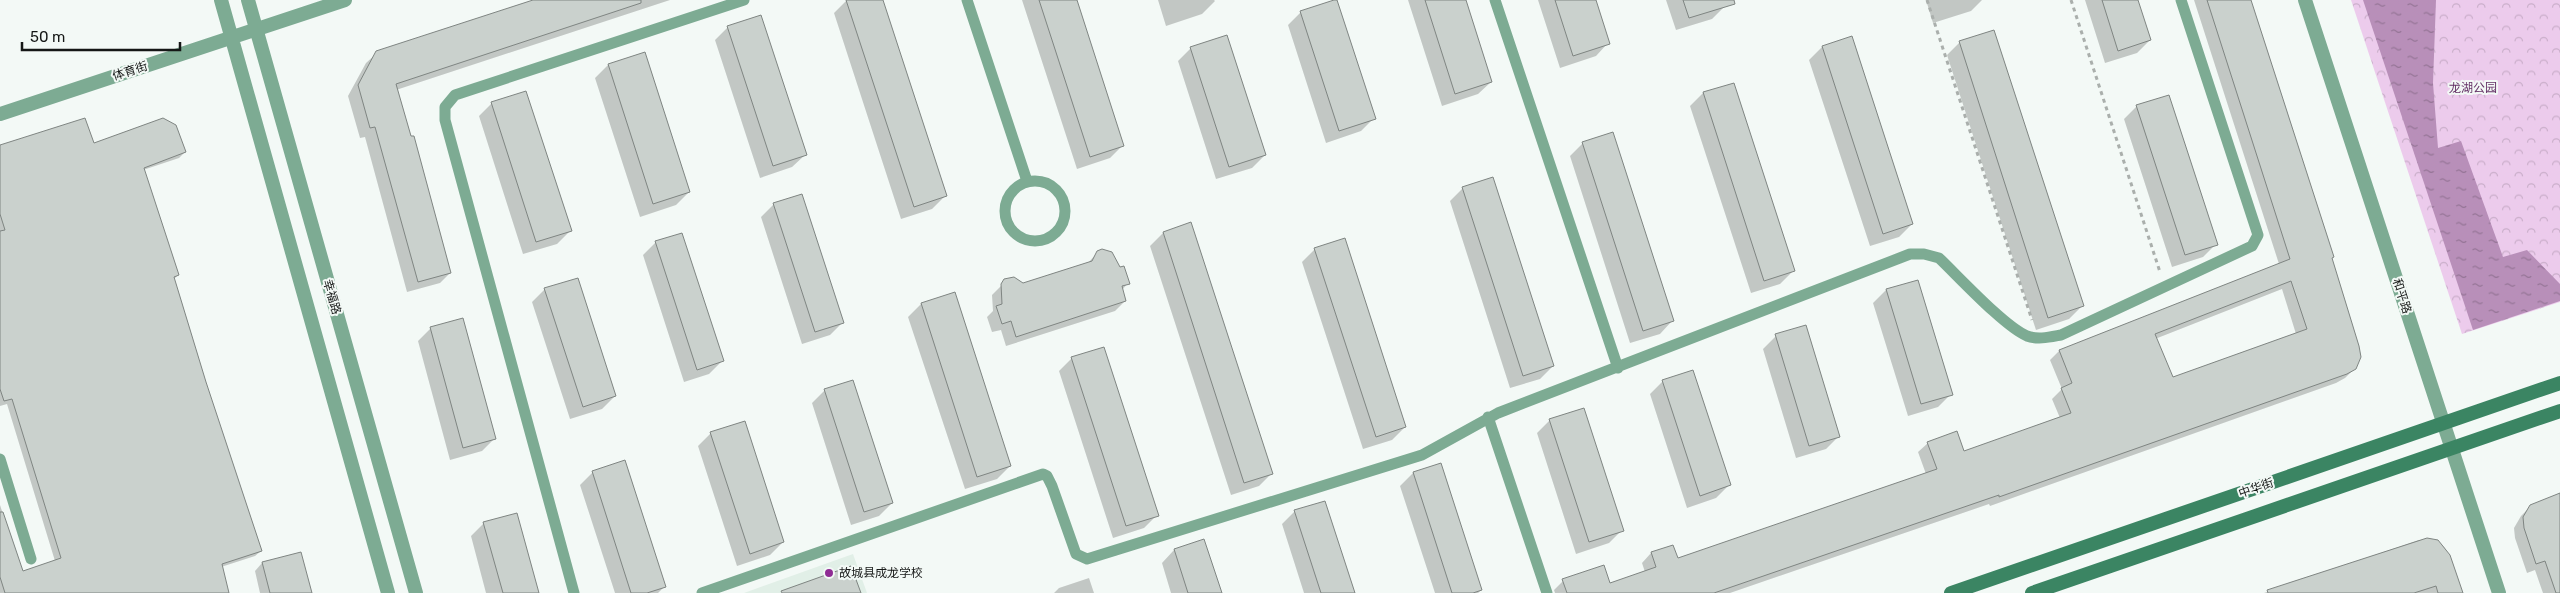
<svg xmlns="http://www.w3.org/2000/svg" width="2560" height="593" font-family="Rubik,'Noto Sans SC',sans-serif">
  <defs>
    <pattern id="park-crowns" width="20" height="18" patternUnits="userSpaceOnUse" patternTransform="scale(1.25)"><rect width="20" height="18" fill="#eccbec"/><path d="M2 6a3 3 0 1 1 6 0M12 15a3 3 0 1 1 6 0" fill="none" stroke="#caaeca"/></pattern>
    <pattern id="water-ripples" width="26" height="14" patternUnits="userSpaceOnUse" patternTransform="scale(1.25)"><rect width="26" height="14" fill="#b88fb9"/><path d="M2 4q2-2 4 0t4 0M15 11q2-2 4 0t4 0" fill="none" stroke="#947495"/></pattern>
  </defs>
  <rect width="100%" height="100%" fill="#f3f9f6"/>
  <path fill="#e1efe7" d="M853,554L867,593H744Z"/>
  <path fill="url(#park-crowns)" d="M2351,0H2560V302L2462,334Z"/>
  <path fill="url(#water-ripples)" d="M2363,0H2436L2433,83L2438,148L2461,141L2503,257L2527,250L2560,284V301L2473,330Z"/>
  <path fill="#0003" fill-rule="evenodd" d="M537,0H670L396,90L450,273L440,283L407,292L365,137L360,138L348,96L366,63L377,53Z
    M847,0H882L945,196L932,209L901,219L834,13Z
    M1022,0H1075L1123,145L1110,158L1077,169Z
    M1158,0H1214L1215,1L1202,14L1166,26Z
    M1408,0H1464L1491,82L1478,94L1442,106Z
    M1538,0H1595L1608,43L1596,56L1560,68Z
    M1666,0H1723L1725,6L1712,19L1676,30Z
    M1926,0H1982L1971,11L1933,23Z
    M2085,0H2137L2150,40L2137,53L2105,63Z
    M2194,0H2250L2331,259L2355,368L2345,378L2336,383L1990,506L1989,504L1730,593H1555L1554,590L1563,581L1609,585L1645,572L1642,563L1651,553L1672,546L1677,560L1926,474L1918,452L1928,443L1963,452L2060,418L2052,399L2062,389L2050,360L2059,351L2279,264ZM2282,289L2296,334L2172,378L2155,339Z
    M1301,12L1374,118L1361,131L1326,143L1288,25Z
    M728,27L805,155L792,167L760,178L715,40Z
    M1960,42L2082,306L2069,319L2036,330L1947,55Z
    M1822,47L1912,224L1899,237L1870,246L1809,60Z
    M1191,48L1265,155L1252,168L1216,179L1178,61Z
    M644,54L689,192L676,205L640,217L595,78L608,65Z
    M1733,84L1793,271L1780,284L1751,293L1690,106L1703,93Z
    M492,103L570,231L557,244L523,254L479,116Z
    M2137,106L2216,244L2203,257L2172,267L2124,119Z
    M1583,143L1672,321L1660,334L1630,343L1570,156Z
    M93,145L185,152L179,158L143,170L178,275L173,280L205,383L261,551L255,556L221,567L228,593H0V505L22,572L55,561L7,404L0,406V146Z
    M1463,188L1553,366L1540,379L1510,388L1450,201Z
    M774,204L843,322L830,335L802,344L761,217Z
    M1163,233L1272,473L1259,486L1231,495L1150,246Z
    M656,242L722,361L709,374L684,382L643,255Z
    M1315,249L1405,427L1392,440L1363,449L1302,262Z
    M1098,252L1128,283L1122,290L1125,301L1115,311L1006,346L1001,330L992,332L987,317L993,311L992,295L1009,278H1014L1023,284L1087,264Z
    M545,289L615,396L602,409L570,419L532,302Z
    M1886,290L1951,394L1938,407L1908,416L1873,303Z
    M921,304L1010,466L997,479L965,489L908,317Z
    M431,328L495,438L482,451L450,460L418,341Z
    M1776,336L1839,436L1826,449L1796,458L1763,349Z
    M1072,358L1157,515L1144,528L1113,538L1059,371Z
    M1663,381L1729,485L1716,498L1687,508L1650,394Z
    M825,390L892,503L879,516L851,525L812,403Z
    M1550,420L1622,530L1609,543L1576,554L1537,433Z
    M711,433L783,542L770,555L737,566L698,446Z
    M1441,465L1481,590L1478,593H1435L1400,486L1413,473Z
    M593,472L665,586L658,593H615L580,485Z
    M2560,496V593H2543L2535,570L2527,573L2515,538L2514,528L2521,516L2531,506Z
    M1295,511L1354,593H1304L1282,524Z
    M484,523L538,593H486L471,536Z
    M2419,540L2437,541L2444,547L2449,555L2462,593H2264Z
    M1174,550L1220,593H1171L1162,563Z
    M300,553L310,593H260L255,571L262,563Z
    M1089,578L1094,593H1054L1059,588Z"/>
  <path fill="#cad1cd" stroke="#7f8582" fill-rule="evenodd" d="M533,0H641V3L396,84L411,136H414L451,273L418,282L375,127L370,128L358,85L376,51Z
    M846,0H883L947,196L914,207Z
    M1039,0H1077L1124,146L1090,157Z
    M1334,0H1337L1376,119L1339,131L1300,11Z
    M1425,0H1466L1492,82L1455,94Z
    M1555,0H1596L1610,44L1573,56Z
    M1683,0H1734L1735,4L1689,18Z
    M2102,0H2138L2151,40L2118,51Z
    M2207,0H2251L2334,257L2332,258L2359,346L2361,357L2356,369L2347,374L1999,497V495L1714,593H1567L1562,579L1604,565L1610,583L1656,567L1651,552L1673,545L1678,558L1937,469L1927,442L1957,431L1964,451L2071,413L2061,388L2072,383L2059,350L2290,259ZM2291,281L2307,329L2173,377L2155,334Z
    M761,15L807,155L773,166L727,26Z
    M1994,30L2084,306L2048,318L1959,41Z
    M1227,35L1266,155L1229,167L1190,47Z
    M1852,36L1913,224L1883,234L1822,46Z
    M645,52L690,192L653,204L608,64Z
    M1734,83L1795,271L1764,281L1703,92Z
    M526,91L572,231L536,242L491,102Z
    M2169,95L2218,245L2185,255L2136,105Z
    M85,118L94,143L163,118L176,125L186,152L144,168L179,275L174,277L206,382L262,551L222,564L229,593H5L0,577V512H3L23,571L61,558L12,399L4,401L0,389V231L5,230L0,214V145Z
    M1613,132L1674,321L1643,331L1582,142Z
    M1493,177L1554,366L1523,376L1462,187Z
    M802,194L844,323L815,332L773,203Z
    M1191,222L1273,474L1244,483L1163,232Z
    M682,233L724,361L697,370L655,241Z
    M1345,238L1406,427L1376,437L1314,248Z
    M1102,249L1112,252L1120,267L1124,266L1130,284L1122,286L1126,301L1016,337L1011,321L1002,324L996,306L1002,304L1001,284L1004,279L1014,277L1023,283L1092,261L1097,251Z
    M578,278L616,396L583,407L544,288Z
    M1918,280L1953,395L1921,404L1886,289Z
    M955,292L1011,466L977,477L921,303Z
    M463,318L496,439L463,448L430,327Z
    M1806,325L1840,437L1809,446L1775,334Z
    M1104,347L1159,516L1126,526L1071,357Z
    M1693,370L1731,485L1700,496L1662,380Z
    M853,380L893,503L864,512L824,389Z
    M1584,408L1624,531L1589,542L1549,419Z
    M745,421L784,542L750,554L710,432Z
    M625,460L666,587L647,593H631L592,471Z
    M1441,463L1482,590L1473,593H1452L1413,472Z
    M2560,493V593H2556L2545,561L2536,564L2524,528L2523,517L2530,505Z
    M1325,501L1355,593H1321L1294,510Z
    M517,513L539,593H503L483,522Z
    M2427,538L2438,540L2450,555L2463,593H2438L2436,586L2414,593H2268L2267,590Z
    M1204,539L1222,593H1188L1174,549Z
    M301,552L312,593H270L262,562Z
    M851,566L861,593H782L781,591Z"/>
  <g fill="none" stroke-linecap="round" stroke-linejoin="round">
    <path stroke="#aaafac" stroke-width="3" stroke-dasharray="4 4" stroke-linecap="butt" d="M1927,0L2032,320
      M2071,0L2160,272"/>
    <path stroke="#7dab93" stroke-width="11" d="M967,0L1027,181
      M1495,0L1618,368
      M1005 211a30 30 0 1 1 60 0a30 30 0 1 1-60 0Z
      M1488,417L1547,593
      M0,459L31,559
      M574,593L445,120V107L455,95L744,0
      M702,593L1043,474L1047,476L1052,486L1076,554L1087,559L1422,455L1498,413L1910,254H1924L1939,258C1959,277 2004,326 2027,336C2038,340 2050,337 2061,335L2252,246L2258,235L2181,0"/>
    <path stroke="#7dab93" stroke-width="14" d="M221,0L388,593
      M248,0L416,593
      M2305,0L2499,593
      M0,114L345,0"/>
    <path stroke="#3b8563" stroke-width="14" d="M1951,593L2560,383
      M2032,593L2560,411"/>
  </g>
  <circle fill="#8f2c94" stroke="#f3f9f6" stroke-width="2" cx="829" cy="573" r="5"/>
  <g text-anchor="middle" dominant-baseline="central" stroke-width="4" stroke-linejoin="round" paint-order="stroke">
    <g font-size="12" fill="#151716" stroke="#f3f9f6">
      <text transform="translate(130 71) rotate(-18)">体育街</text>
      <text transform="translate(2402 296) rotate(72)">和平路</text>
      <text transform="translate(332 297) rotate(74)">幸福路</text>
      <text transform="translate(2256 488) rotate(-19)">中华街</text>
    </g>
    <g font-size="12" fill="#653267" stroke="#f3f9f6">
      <text x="2473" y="88">龙湖公园</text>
    </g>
    <g font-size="12" fill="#151716" stroke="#f3f9f6" text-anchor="start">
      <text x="839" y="573">故城县成龙学校</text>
    </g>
  </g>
  <path d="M22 42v8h158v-8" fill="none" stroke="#151716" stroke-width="2.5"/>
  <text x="30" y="42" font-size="15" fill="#151716" stroke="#f3f9f6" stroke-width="4" paint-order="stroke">50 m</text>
</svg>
